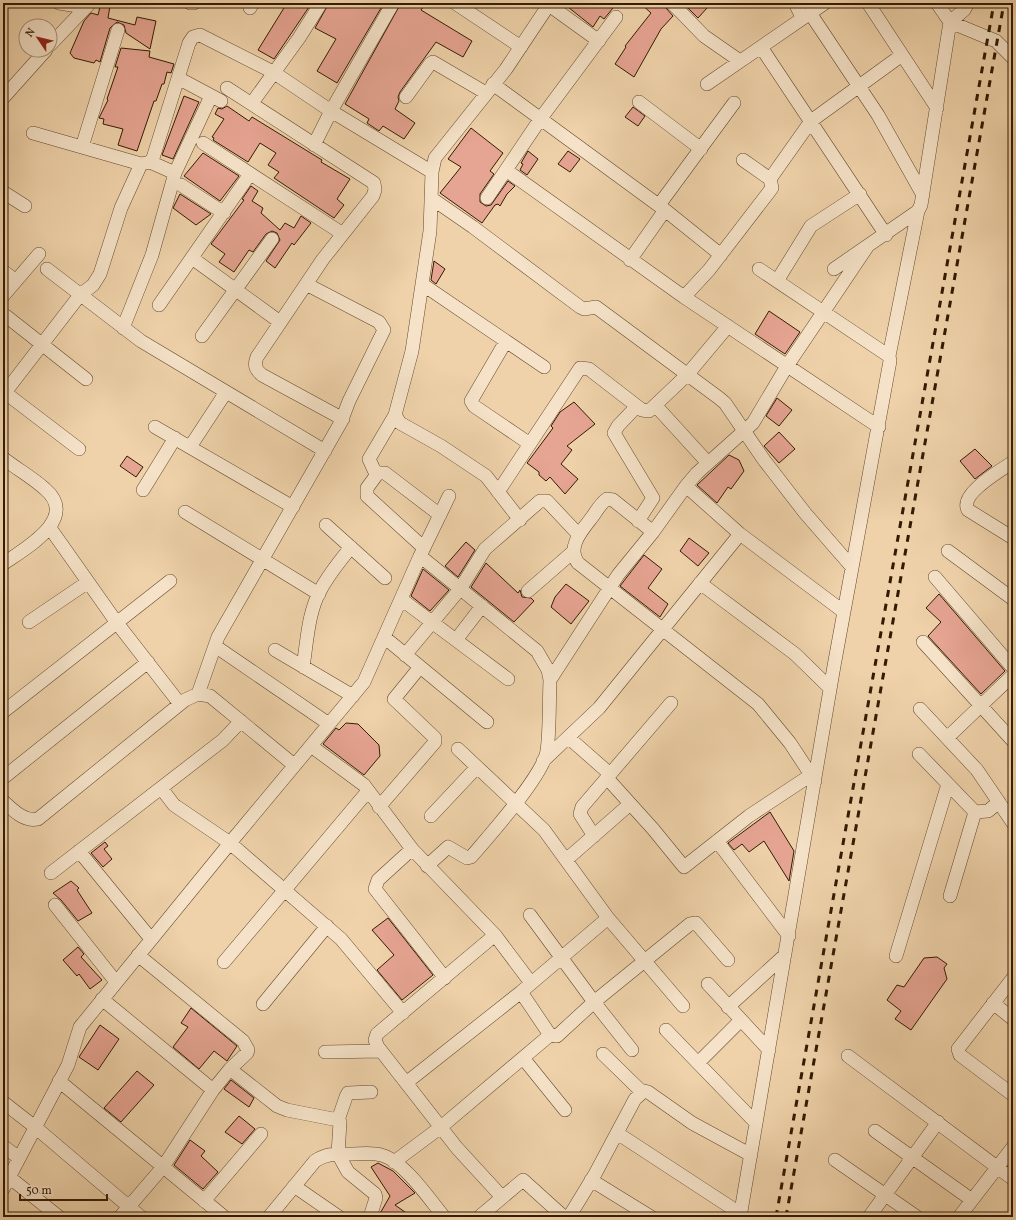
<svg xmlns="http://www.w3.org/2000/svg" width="1016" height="1220" font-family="Vollkorn,serif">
  <rect width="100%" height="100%" fill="#efd2aa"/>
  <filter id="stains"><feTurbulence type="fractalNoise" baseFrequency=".005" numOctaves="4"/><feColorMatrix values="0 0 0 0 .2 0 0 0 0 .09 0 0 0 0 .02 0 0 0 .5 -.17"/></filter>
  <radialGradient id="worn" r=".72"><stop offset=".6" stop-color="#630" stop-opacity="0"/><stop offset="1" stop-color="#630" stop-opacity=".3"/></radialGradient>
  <path fill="#e6a492" stroke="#331b02" d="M287,3L311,4L274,59L258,50Z
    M329,3H384L337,83L317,71L336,39L315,28Z
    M401,3H426L421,10L472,41L463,57L436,42L400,92L398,97L399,101L395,109L415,123L404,139L383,126L379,131L367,123L369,119L345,104Z
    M563,3H617L604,19L600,16L593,27Z
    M640,3H664L666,8L673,16L661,29L634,77L615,64L626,47L625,46L651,13Z
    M683,3H704L707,8L698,18Z
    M110,6L108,18L135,25L137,17L156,21L150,49L126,33L124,25L117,22L110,28L100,62L96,60L94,63L74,58L70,53L84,21L91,13L98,15L100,7Z
    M121,48L150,51L149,57L174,64L171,73L167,72L164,84H162L156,101H154L137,151L118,145L123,129L103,124L104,119L99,118L108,100L107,99L118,67H115Z
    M184,96L199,102L173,159L162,155Z
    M227,106L249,121L252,117L322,160L321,162L350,179L337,199L344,205L334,218L274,178L279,172L268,165L276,153L260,143L248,162L213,140L214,138L212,137L224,119L215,114L218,108L222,109Z
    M633,107L645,116L638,126L625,117Z
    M471,128L503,153L490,171L494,174L480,194V202L486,206L491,205L508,181L515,186L507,194L500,206L498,204L495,205L482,223L440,193L461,167L448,159Z
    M528,151L538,159L527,175L520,170L523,164L521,163Z
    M568,151L580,159L570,172L558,164Z
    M203,153L239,176L220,201L184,176Z
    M251,186L258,191L252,201L263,208L261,213L280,230L285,223L294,228L301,216L311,223L294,245L292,243L275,268L266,261L280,240L277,233L272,231L266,234L253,252L249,250L234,272L219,262L225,254L211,244L244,200L242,199Z
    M180,194L211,214L196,225L173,208Z
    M434,261L445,269L436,284L431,280Z
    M769,311L800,332L785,354L755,334Z
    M777,398L792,410L779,426L766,416Z
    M574,402L595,424L567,446L572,450L561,464L578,479L565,494L550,477L546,481L539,475V472L527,463L553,428L551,426L560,412Z
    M779,432L795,449L779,463L764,446Z
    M975,449L992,466L975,479L960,461Z
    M729,455L739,460L744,471L731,489L728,487L717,503L697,485Z
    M127,456L143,467L136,477L120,466Z
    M689,538L709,553L698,566L680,551Z
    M466,542L475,550L458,577L445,566Z
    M644,555L662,569L648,588L668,604L660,617L620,586Z
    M486,563L518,593L520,590L522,597L531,598L534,601L514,622L471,587Z
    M423,569L449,590L430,611L411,596Z
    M566,584L589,601L571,624L551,607L555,597Z
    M939,594L1005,671L981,694L928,636L941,622L926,608Z
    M346,723L358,724L379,745L380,756L364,775L323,744L336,728L339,730Z
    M770,812L794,851L789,881L764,841L749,852L742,844L734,850L728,843Z
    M105,842L108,846L104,849L112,859L103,867L91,853Z
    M71,881L79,888L77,890L92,913L78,921L61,900L53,893Z
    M388,918L433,975L402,1000L377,970L394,955L372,930Z
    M78,947L84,954L81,957L102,980L90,989L79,974L77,976L63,960Z
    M937,957L947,964L944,968L947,979L911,1030L895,1019L901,1011L887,1000L897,985L904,987L924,958Z
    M191,1008L237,1046L227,1061L214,1051L199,1069L173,1047L188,1027L181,1023Z
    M100,1025L119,1039L98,1070L79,1057Z
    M137,1071L154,1085L121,1122L104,1108Z
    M231,1080L254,1098L249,1107L224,1089Z
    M239,1116L255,1129L242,1144L225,1132Z
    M190,1140L205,1151L201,1156L218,1172L203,1189L174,1165Z
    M378,1163L393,1171L415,1193L395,1205L412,1217H378L390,1196L371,1167Z"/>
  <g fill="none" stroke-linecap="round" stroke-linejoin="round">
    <defs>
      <path id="minor" d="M59,3L84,7
        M190,3H194
        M455,3L521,47
        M672,3L704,36L740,61
        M795,3L802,17
        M868,3L937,108
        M937,3L950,22L996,41L1013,58
        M549,5L599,41
        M250,8L253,3
        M810,13L878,115L923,195
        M50,45L90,3
        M761,47L886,235
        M178,78L221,101
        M493,84L665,210L721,255
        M707,84L825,3
        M227,88L374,183L375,190L373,196L323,259L257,357C254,365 255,369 262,375L343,419
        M406,97L430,64L433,62L486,93
        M3,98L46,50
        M639,102L701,149
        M252,103L299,38L321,3
        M33,133L141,164L150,162L153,158L189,43L193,37L200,35L273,72L331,111L432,172
        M203,143L343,234
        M314,145L331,111L393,3
        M82,147L118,30
        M506,170L684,297L879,427
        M175,173L211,96
        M770,179L811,121L902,55
        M181,185L224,213
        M3,192L25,206
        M431,198L473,227L580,307L584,309L596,307L719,398L725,403L764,460L805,513L852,567
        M487,198L541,118L616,17
        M659,205L734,103
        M192,258L280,322
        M630,260L665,210
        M47,269L141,341L325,451
        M834,269L918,211L921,205L950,22L964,10L968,3
        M3,271L16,281
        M777,281L811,226L860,194
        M422,284L544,367
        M3,296L39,254
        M684,297L709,270L772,188L770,179L743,160
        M159,305L250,174
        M6,316L86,379
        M123,328L152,255L175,173L150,162
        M202,336L272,239
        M506,341L471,401L474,406L530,444
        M889,356L918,211
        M3,391L79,449
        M3,395L80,295L93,285L100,274L121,208L141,164
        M637,406L618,426L614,433L653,498L638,521
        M656,406L708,463
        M155,427L293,507
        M190,447L226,392
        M3,458C17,469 33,478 45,489C80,519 24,549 3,564
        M1013,462C1001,470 959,494 968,510L1013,538
        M378,473L374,470L369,459L395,415
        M686,486L740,534L844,612
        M143,490L175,438
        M498,492L580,368L589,369L642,410L649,411L687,375L728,326
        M185,512L319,594
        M520,520L486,476L441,446L400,423L395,415L412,351L430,231L432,172L435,158L506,69L550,3
        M326,525L385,578
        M50,528L117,623L180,704
        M653,532L613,500L607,499C601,503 597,510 593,516C583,529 566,547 578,563L758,704L790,743L815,781
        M424,548L367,496V488L378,473H385L440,515
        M948,551L1013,599
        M420,556L537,651L548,670L550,680C549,703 550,728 547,751C543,776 489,836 471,857L467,858L448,847L427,866
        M935,577L1013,668
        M700,583L795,654L830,688
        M528,591L574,551
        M401,599L508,679
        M29,622L88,582
        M384,637L487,722
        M456,640L482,606
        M923,642L1013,741
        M215,646L329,724
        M275,650L353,696
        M405,655L460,589L485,549L540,501H547L579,535
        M303,667C307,642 308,613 320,591C328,575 340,561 351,547
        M550,680L618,575L653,532L686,486L697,473L753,423L787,366L867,247
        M198,694L218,637L341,422L349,401L384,330L379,322L306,284
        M920,709L977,770L1013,823
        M3,712L170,581
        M948,737L1013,675
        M569,738L610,774
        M311,746L364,785L412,849L495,935L531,983
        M458,749L544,830L608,918L683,1006
        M919,754L975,812L950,896
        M543,761L599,708L740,534
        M3,778L148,662
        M607,778L653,829L684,867L749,816L811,775
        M161,788L174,805L230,843L341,939L403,1013
        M3,801C13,810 24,822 38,819L185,700L198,694L210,696L294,765
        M379,807L435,742V738L394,699L420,667
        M975,812L988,811L999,802
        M431,816L477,767
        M594,836L580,814L582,807L671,703
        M717,841L789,936
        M412,849L378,880L375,889L445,978
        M79,851L151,939
        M566,860L630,804
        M51,873L223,740L241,721
        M55,905L116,982
        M530,915L594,1002L632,1050
        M495,935L377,1034L375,1040L378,1047L457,1148L502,1197
        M896,956L948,784
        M224,962L368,791
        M1013,978L958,1049L960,1055L1013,1095
        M708,984L769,1050
        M521,992L550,1035
        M102,999L213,1090
        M993,1003L1013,1019
        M263,1004L327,926
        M728,1007L785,955
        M666,1030L756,1123
        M325,1052L381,1051
        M603,1054L642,1092
        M848,1056L1013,1179
        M523,1058L565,1110
        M698,1063L741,1020
        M230,1069L277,1106L287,1110L338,1120L340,1122L338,1154L348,1172L375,1194L376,1198L370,1217
        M59,1081L223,1216
        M406,1083L521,992L608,918
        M3,1102L35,1127L141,1217
        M338,1120L346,1097L348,1093L371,1092
        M875,1131L972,1200
        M617,1133L741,1214
        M3,1146L19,1158
        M835,1160L917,1217
        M394,1162L441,1127L550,1035L557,1036L594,1002L690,924L696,923L728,960
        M9,1177L59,1217
        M591,1180L651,1217
        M294,1186L339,1217
        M3,1189L68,1065L80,1027L230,843L364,682L420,556L449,496
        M204,1201L261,1134
        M120,1217L163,1167L213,1090L230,1069L247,1053L248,1050L243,1041L138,955
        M269,1217L315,1161C327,1153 337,1154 350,1154C360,1154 372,1152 381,1155C403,1160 430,1200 444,1217
        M479,1217L523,1180L564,1217
        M569,1217L594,1176L635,1099L644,1091L648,1092L692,1123L751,1155
        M740,1217L834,666L890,361L889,356L759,269
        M869,1217L938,1122
        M959,1217L1013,1147"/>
    </defs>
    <use href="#minor" stroke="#62492c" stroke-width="14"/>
    <use href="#minor" stroke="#f5e2c8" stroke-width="13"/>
    <path stroke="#331b02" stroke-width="3" stroke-dasharray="7 7" stroke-linecap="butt" d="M776,1217L994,3
      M786,1217L1004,3"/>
  </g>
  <rect width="1016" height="1220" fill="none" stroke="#efd2aa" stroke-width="16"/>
  <rect x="4" y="4" width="1008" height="1212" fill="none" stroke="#331b02" stroke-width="2"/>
  <rect x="8" y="8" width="1000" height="1204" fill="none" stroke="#331b02"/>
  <g transform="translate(38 38) rotate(305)"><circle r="19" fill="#f5e2c8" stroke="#a79279"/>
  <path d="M0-3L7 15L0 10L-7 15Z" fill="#8f2418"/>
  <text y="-6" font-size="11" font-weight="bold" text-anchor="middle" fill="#331b02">N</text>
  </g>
  <path d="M20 1194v6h87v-6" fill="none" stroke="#331b02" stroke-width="2"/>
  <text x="26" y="1194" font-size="12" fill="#331b02" stroke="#f5e2c8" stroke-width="3" paint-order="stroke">50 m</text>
  <rect width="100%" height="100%" filter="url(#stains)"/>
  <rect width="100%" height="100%" fill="url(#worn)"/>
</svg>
